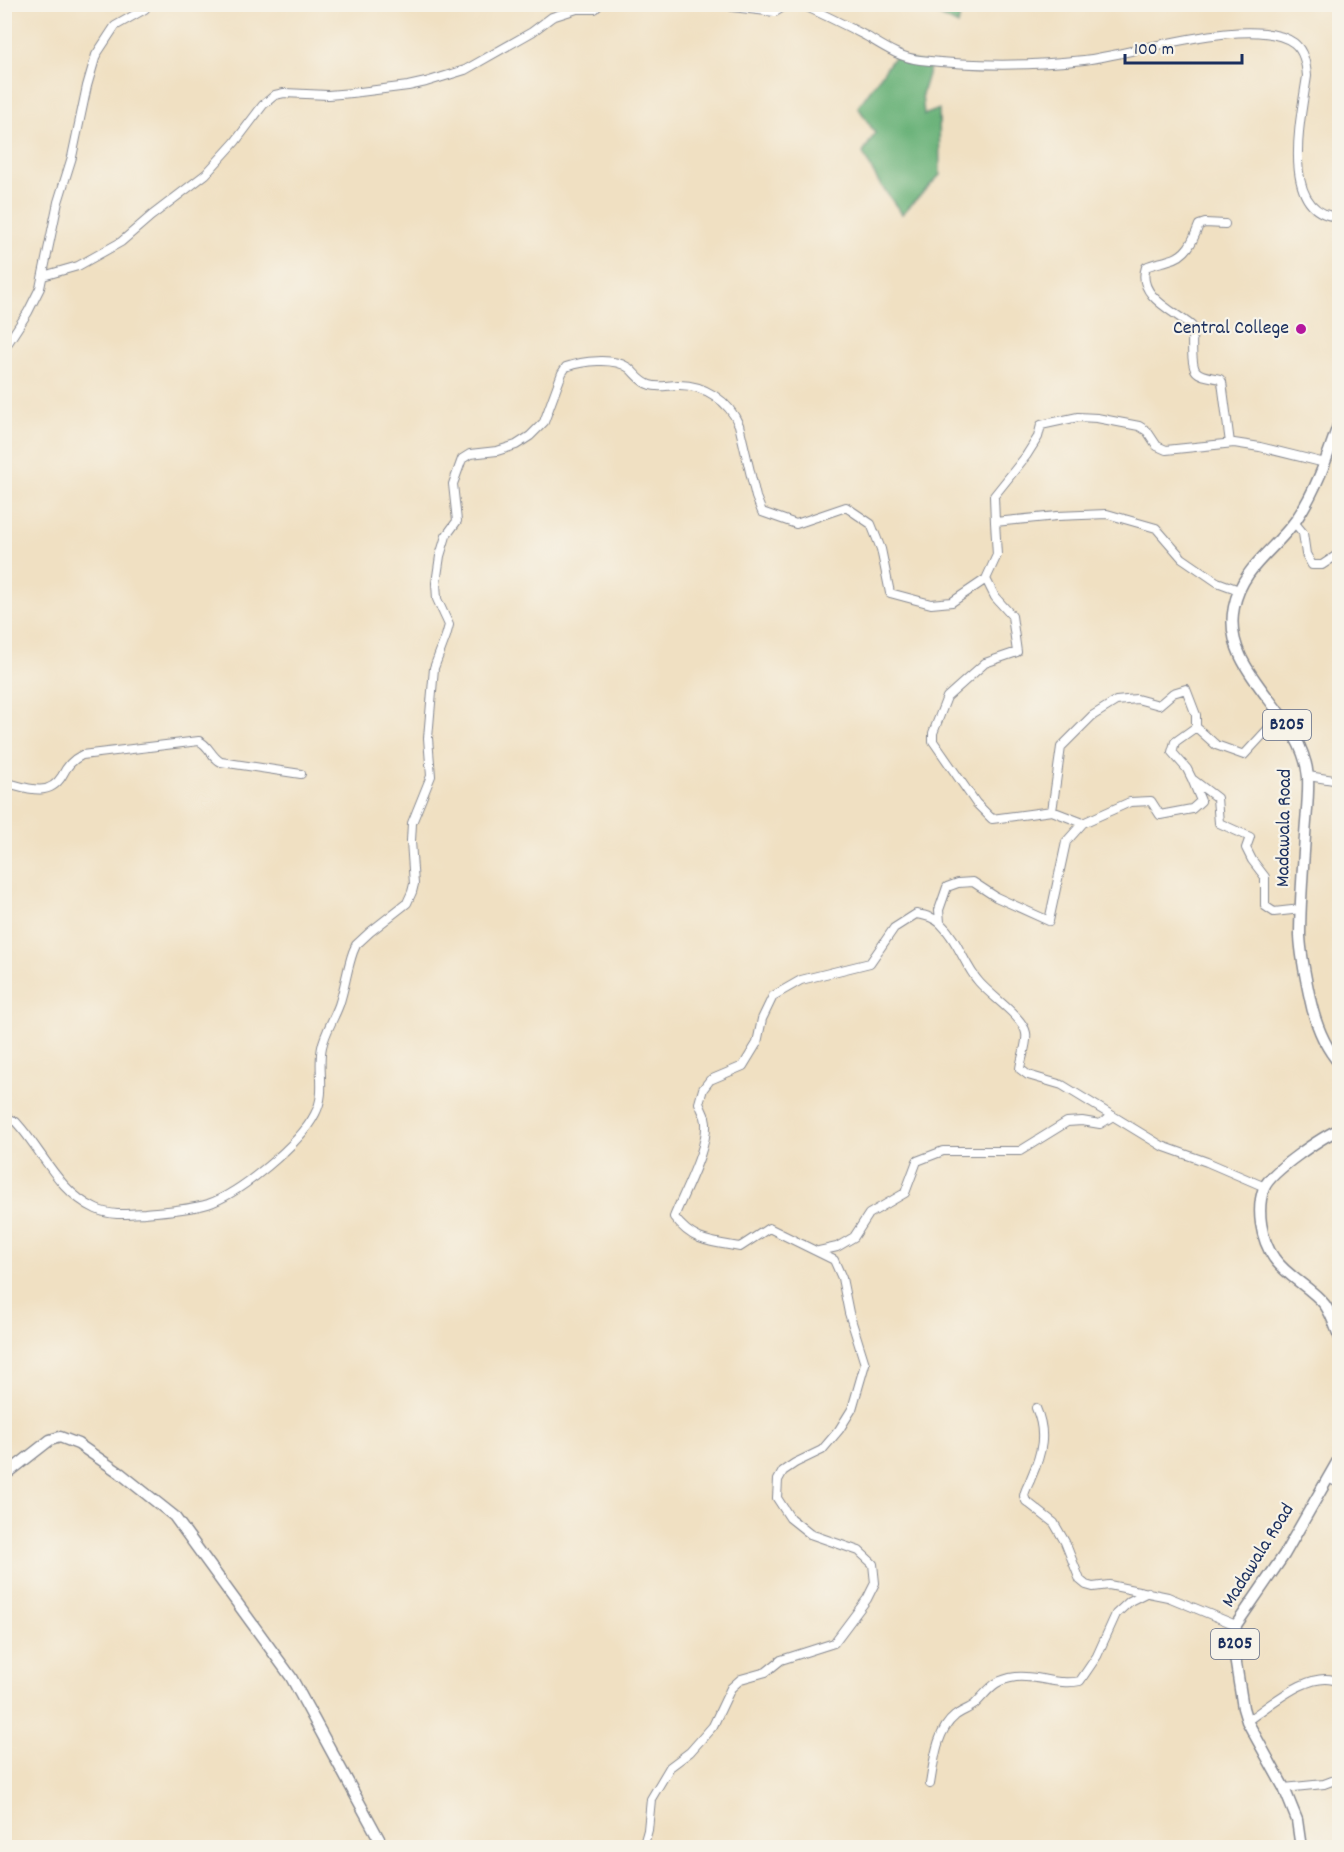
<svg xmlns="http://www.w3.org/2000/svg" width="1344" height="1852" font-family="Dekko,sans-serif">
  <rect width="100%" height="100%" fill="#f7f3e8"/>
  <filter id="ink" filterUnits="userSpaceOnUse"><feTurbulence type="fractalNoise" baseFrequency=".0167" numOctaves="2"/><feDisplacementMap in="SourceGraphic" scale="12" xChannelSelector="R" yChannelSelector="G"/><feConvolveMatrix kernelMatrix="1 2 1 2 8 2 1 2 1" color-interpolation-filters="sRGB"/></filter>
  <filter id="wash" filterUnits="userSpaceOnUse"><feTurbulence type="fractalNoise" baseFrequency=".008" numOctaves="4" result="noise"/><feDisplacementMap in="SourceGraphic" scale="24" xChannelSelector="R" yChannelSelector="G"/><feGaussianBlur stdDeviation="1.35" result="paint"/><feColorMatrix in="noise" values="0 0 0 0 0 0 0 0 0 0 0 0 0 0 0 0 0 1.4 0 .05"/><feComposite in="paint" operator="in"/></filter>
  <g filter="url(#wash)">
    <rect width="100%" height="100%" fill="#f0e0c2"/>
    <path fill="#6cb37a" stroke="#44716c" stroke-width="1.5" d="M931,5H962L958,25L938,15Z
      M894,57L931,64L922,94L924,115L939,109L940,175L902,214L878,181L863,153L875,133L858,107Z"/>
  </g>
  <g filter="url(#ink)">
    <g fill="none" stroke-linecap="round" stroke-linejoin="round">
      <defs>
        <path id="minor" d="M727,4L732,7L775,12L788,4
          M800,4C823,14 845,25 866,36C883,46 900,58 920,60C973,66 1031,66 1084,60C1131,55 1255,13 1294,43C1304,51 1306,64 1307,76C1302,113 1277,215 1340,217
          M1225,224L1205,223L1199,225C1193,241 1187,256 1169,260C1161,263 1154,263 1146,267C1136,296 1174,311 1192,326C1193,336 1190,364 1196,371C1201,377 1213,377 1220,379L1222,382L1230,443
          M43,276L78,266L121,242L151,216L206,174L235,142L263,105L275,95L284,93L328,95L352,93L408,86L426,82L465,70L532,32L552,17L577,9H595L600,4
          M4,349L28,312L40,288L58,202L72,157L87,86L96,55L115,26L145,9
          M995,522L994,496L1026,456L1038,437L1041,425L1078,417L1097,418L1139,426L1147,431L1157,446L1166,450L1234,443L1260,447L1325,463
          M1294,522L1303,533L1306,554L1312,565H1322L1340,553
          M986,579L995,597L1012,616L1017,652L985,663L947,697L933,733V741L976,803L992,819L1052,811L1061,747L1092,716L1116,701L1137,699L1159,705L1173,693L1186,689L1196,715V727L1175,742L1172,752L1187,769L1192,779L1217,798L1219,823L1250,837L1246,848L1252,860L1265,877V906L1274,912L1301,909
          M1196,727L1216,745L1244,755L1281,715
          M1308,776L1340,781
          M4,782C25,787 48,799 62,776C67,766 72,760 82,755L199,741C209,745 211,757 221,762L301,774
          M1052,811L1083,823L1130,802L1151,801L1160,815L1192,809L1201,801L1192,779
          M940,922L939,910L947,887L958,883L973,882L996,897L1049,921L1066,842L1083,823
          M4,1116L16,1122L22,1129C45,1157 61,1193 96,1209C111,1216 128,1214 145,1213C166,1211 188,1210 208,1204C240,1193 300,1144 315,1114C327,1092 317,1070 322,1047C325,1032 334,1019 339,1005C345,987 347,969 353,952L356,945L370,932L407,903L412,892L414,884L411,841L412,823L431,776L428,738L434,668L446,636L449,625L437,599L436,583L440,556L446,536L457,521L453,484L462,459L470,454L497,451L516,445L530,436L544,422L562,373L566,367C582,361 614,357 629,368C636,374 640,382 650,385C659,388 668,385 677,385C704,384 729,401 739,425L756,497L762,512L796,524L846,507L871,524L881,549L890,593L931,604L952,602L986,579L997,555L995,522L1057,516L1107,514L1156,528L1182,558L1217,582L1239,590
          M819,1251L837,1247L854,1237L869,1214L905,1193L917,1161L943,1151H1020L1067,1122L1082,1121L1100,1124L1113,1116
          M1036,1408C1047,1433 1042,1453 1031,1478C1029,1484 1025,1489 1024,1496L1026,1501L1054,1523L1065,1542L1080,1580L1086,1585L1093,1587L1109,1585L1168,1597L1236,1625
          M1328,1478L1340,1484
          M1247,1721C1269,1706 1314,1666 1340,1683
          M930,1784C934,1762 936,1731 955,1716C961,1711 969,1709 975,1704C990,1689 993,1680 1016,1677C1038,1675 1059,1686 1080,1681L1097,1656L1116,1614L1130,1601L1148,1592
          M1284,1788L1324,1784L1340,1778
          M643,1848L648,1830L651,1799L670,1767L690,1752L713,1726L731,1688L741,1679L766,1672L781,1660L834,1643L867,1599L875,1583L873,1564L859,1551L810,1534L790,1518L777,1498L778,1480L783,1471L795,1463L822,1450L839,1430L852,1409L865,1364L849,1313L842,1278L834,1260L769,1228L740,1247C711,1242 693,1242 674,1217C684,1192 712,1142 705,1117C703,1112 701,1108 699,1103L703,1089L710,1080L743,1066L757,1043L762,1019L773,996L801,980L870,963L894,928L916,914C925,915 934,917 941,924C958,940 964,965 979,982C991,996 1023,1017 1026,1033C1028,1043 1021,1058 1020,1069L1028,1075L1062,1085L1162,1146L1207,1162L1265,1187"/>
        <path id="major" d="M1340,420C1328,455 1317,489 1296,520C1274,551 1242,567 1234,607C1220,674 1303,712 1308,777C1309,796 1306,817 1305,836C1303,869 1300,903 1300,936C1301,955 1305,975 1309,994C1314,1020 1322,1044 1340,1064
          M1340,1129C1322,1137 1271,1171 1264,1188C1256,1209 1261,1240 1274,1258C1287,1277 1311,1287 1325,1305C1332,1315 1335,1327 1340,1338
          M4,1476L50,1440L60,1437L78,1444L120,1473L174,1516L291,1677L384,1848
          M1301,1848L1297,1820L1284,1788L1247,1721L1243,1708L1234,1651L1236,1625L1284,1555L1340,1457"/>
      </defs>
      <use href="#minor" stroke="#868890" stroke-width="10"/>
      <use href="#major" stroke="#868890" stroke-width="13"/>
      <use href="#minor" stroke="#fff" stroke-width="8"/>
      <use href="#major" stroke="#fff" stroke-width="10"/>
    </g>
  </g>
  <circle fill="#b5179e" stroke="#f7f3e8" stroke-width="2" cx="1301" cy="329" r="6"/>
  <g text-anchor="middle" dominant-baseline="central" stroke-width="4.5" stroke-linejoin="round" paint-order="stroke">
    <g fill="#f7f3e8" stroke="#5d6a87" stroke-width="1.5">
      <rect x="1263" y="710" width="48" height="30" rx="4.5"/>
      <rect x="1211" y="1629" width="48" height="30" rx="4.5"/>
    </g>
    <g font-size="18" font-weight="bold" fill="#1b2f5e">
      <text x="1287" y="725">B205</text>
      <text x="1235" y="1644">B205</text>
    </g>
    <g font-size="20" fill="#1b2f5e" stroke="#f7f3e8" text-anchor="end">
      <text x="1289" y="329">Central College</text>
    </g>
    <g font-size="20" fill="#1b2f5e" stroke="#f7f3e8">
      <text transform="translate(1285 828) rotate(-89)">Madawala Road</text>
      <text transform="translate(1259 1556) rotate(-58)">Madawala Road</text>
    </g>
  </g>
  <rect width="1344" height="1852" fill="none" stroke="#f7f3e8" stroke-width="24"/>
  <path d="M1125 54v9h117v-9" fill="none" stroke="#1b2f5e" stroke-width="3"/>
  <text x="1134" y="54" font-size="18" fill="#1b2f5e" stroke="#f7f3e8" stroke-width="4.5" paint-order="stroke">100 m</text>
</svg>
